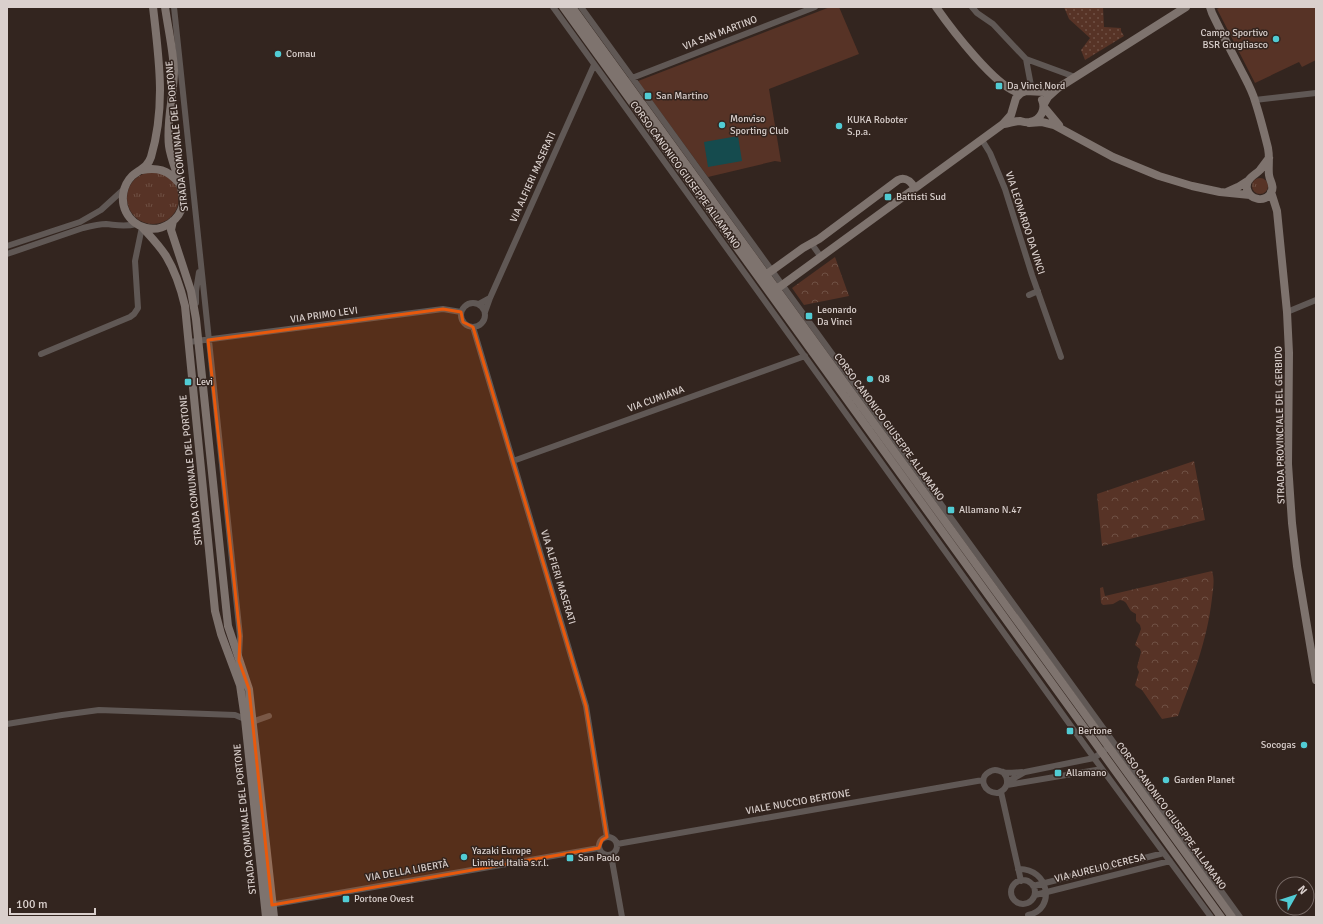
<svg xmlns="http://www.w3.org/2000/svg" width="1323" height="924" font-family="Signika,sans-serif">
  <defs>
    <pattern id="grass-tufts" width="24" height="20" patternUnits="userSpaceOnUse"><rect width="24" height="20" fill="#573326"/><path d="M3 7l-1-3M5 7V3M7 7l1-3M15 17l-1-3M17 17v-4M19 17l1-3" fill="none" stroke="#6f5044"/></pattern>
    <pattern id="forest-crowns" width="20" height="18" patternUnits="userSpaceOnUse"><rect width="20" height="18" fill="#573326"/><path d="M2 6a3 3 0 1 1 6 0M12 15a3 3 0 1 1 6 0" fill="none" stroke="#6f5044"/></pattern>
    <pattern id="park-dots" width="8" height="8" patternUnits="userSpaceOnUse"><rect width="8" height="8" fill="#573326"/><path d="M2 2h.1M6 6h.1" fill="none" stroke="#6f5044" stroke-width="1.8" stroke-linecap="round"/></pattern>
  </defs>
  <rect width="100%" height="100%" fill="#33251f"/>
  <path fill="url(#grass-tufts)" d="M127 198a26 26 0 1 1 52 0a26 26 0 1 1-52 0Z
    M1252 186a8 8 0 1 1 16 0a8 8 0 1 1-16 0Z"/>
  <path fill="url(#forest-crowns)" d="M835,257L849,296L804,305L792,288Z
    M1194,461L1205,520L1102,546L1097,494Z
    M1212,571C1215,580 1213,589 1212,598C1207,642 1193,675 1178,716L1162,719L1142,690L1137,687L1135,685L1139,672L1137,667L1141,652L1140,649L1135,645L1141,629L1140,625L1136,621V614C1133,612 1130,611 1129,608C1126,603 1126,601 1120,600L1113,604L1103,605L1101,603L1100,588L1103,587L1105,596Z"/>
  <path fill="url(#park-dots)" d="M1064,7H1103L1104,27L1121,28V31L1124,36L1085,60L1081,50L1090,38L1069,19Z"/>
  <path fill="#573326" d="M830,7H839L859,54L769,89L781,162L775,161L708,177L638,81Z
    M1221,7H1316V60L1302,67L1299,62L1255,83L1217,9Z"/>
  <path fill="#154b4e" d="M738,136L742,161L708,167L704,142Z"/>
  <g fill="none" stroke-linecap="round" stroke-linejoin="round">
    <path stroke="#605855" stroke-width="6" d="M174,7L240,636L239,655
      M553,7L1094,758L1211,917
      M581,7L1240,917
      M972,7L977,13L993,24L1026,59L1032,91
      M1026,59L1075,77
      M632,78L815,7
      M1255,100L1316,93
      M982,140L990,153L1005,189L1032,275L1061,357
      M811,243L821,257
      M7,246L80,222L101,210L124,189
      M7,254L83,228C91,226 99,224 106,224C117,225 125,227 136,224
      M1029,295L1038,291
      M490,298L594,65
      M196,303V291L199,272
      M461 315a12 12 0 1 1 24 0a12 12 0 1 1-24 0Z
      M479,304L490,298L485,312
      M1287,312L1316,300
      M473,327L586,706L607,837
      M189,342L443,309L461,312
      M41,354L130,317L134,314L138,308L135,261L142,227
      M513,461L805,356
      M7,724L62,715L99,710L235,715L252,722L269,716
      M1003,772C1010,780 1008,789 998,793C984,794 977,777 991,771C996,768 998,771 1003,772C1008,774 1016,772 1022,772
      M1007,782L1025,772L1094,758L1105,750
      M1007,785L1102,769
      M1001,792L1021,881
      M599 846a9 9 0 1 1 18 0a9 9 0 1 1-18 0Z
      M617,844L983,780
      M611,855L622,917
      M1018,869C1050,868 1056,910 1028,915
      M1011 892a12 12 0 1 1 24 0a12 12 0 1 1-24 0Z
      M1033,886L1164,853
      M1035,895L1170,861
      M270,905L599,848"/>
    <path stroke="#7e736e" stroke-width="8" d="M153,7C159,59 166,106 151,157C148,167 139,170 132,176C123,185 120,200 126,212C130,220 138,226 146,228C163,232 180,220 183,204C185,189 171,163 169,146C166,121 174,95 174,70C173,49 168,28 165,7
      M563,7L1221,917
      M572,7L1232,917
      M936,7C950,27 998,91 1021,93
      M1210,7L1212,13C1221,32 1231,51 1241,70C1246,80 1252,90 1255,101C1260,116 1264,132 1268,148C1270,158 1268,167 1269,175C1270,182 1275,186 1271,193C1265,203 1250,200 1247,189C1245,179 1254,176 1260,170C1263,166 1266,162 1269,158
      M1044,104L1048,97L1058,88L1186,7
      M1044,107L1059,125
      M1029,123L1042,122L1054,125L1113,157L1159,176L1192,186L1220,192L1250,195
      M1004,124C1010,123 1015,121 1020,121C1024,122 1027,123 1030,122C1041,120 1046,109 1042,100
      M142,170C157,167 168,170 178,182
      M1227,192L1238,187L1249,180
      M1271,192L1277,211L1287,312L1289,353L1288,464L1292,523L1297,566L1316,680
      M173,221L171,230L191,291L196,319L228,626L249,689L274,917
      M142,227C150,236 159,245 166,256C175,271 181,289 185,306L215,611L221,634L240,685L245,719L266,917
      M767,274L803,248L819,239L898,180C906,176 911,182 915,188
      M774,291L1003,124L1011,115L1016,98L1021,93L1026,91L1044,92L1058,88"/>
  </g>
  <path fill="#e8590c" fill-opacity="0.2" stroke="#e8590c" stroke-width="3" stroke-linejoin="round" d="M443,309L461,312L463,322L473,327L586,706L607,837L602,840L599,848L272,905L249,689L239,661L240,636L208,340Z"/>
  <g fill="#51ccd4" stroke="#33251f" stroke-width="1.5">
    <circle cx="1276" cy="39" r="4"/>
    <circle cx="278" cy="54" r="4"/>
    <rect x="995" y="82" width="8" height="8" rx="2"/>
    <rect x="644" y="92" width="8" height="8" rx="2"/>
    <circle cx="722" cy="125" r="4"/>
    <circle cx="839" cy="126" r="4"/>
    <rect x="884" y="193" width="8" height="8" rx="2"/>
    <rect x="805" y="312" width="8" height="8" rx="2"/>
    <circle cx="870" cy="379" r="4"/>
    <rect x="184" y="378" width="8" height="8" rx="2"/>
    <rect x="947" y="506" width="8" height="8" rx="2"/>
    <rect x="1066" y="727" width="8" height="8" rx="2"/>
    <circle cx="1304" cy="745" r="4"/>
    <rect x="1054" y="769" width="8" height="8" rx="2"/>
    <circle cx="1166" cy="780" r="4"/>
    <circle cx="464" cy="857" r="4"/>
    <rect x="566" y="854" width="8" height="8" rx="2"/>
    <rect x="342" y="895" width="8" height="8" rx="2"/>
  </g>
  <g text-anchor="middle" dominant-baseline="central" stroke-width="3" stroke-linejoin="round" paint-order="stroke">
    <g font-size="10" fill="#dad0cd" stroke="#33251f">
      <text transform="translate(720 33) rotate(-21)">VIA SAN MARTINO</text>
      <text transform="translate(177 136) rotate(-96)">STRADA COMUNALE DEL PORTONE</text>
      <text transform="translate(685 175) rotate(54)">CORSO CANONICO GIUSEPPE ALLAMANO</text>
      <text transform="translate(533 177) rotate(-66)">VIA ALFIERI MASERATI</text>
      <text transform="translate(1025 223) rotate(72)">VIA LEONARDO DA VINCI</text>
      <text transform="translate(324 315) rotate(-8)">VIA PRIMO LEVI</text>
      <text transform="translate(656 399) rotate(-20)">VIA CUMIANA</text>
      <text transform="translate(1280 425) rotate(-91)">STRADA PROVINCIALE DEL GERBIDO</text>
      <text transform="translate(889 427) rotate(54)">CORSO CANONICO GIUSEPPE ALLAMANO</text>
      <text transform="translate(191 470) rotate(-96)">STRADA COMUNALE DEL PORTONE</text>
      <text transform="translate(558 577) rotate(73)">VIA ALFIERI MASERATI</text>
      <text transform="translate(798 802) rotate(-10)">VIALE NUCCIO BERTONE</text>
      <text transform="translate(1171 816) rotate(54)">CORSO CANONICO GIUSEPPE ALLAMANO</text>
      <text transform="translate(245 819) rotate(-96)">STRADA COMUNALE DEL PORTONE</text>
      <text transform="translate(1100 868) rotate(-14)">VIA AURELIO CERESA</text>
      <text transform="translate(407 871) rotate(-10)">VIA DELLA LIBERTÀ</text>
    </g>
    <g font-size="10" fill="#dad0cd" stroke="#33251f" text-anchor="start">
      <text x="1268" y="33" text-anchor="end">Campo Sportivo<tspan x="1268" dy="12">BSR Grugliasco</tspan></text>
      <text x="286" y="54">Comau</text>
      <text x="1007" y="86">Da Vinci Nord</text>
      <text x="656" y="96">San Martino</text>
      <text x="730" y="119">Monviso<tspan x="730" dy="12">Sporting Club</tspan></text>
      <text x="847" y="120">KUKA Roboter<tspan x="847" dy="12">S.p.a.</tspan></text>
      <text x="896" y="197">Battisti Sud</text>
      <text x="817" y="310">Leonardo<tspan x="817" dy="12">Da Vinci</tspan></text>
      <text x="878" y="379">Q8</text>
      <text x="196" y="382">Levi</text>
      <text x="959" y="510">Allamano N.47</text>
      <text x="1078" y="731">Bertone</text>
      <text x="1296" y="745" text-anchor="end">Socogas</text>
      <text x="1066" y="773">Allamano</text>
      <text x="1174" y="780">Garden Planet</text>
      <text x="472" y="851">Yazaki Europe<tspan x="472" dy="12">Limited Italia s.r.l.</tspan></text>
      <text x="578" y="858">San Paolo</text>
      <text x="354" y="899">Portone Ovest</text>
    </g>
  </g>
  <rect width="1323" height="924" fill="none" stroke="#dad0cd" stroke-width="16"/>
  <g transform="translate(1295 896) rotate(51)"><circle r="19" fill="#33251f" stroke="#766965"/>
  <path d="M0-3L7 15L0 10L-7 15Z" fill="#51ccd4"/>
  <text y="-6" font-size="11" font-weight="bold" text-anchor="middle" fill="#dad0cd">N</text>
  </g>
  <path d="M10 908v6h85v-6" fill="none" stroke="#dad0cd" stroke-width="2"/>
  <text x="16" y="908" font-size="12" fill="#dad0cd" stroke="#33251f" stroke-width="3" paint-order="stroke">100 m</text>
</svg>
